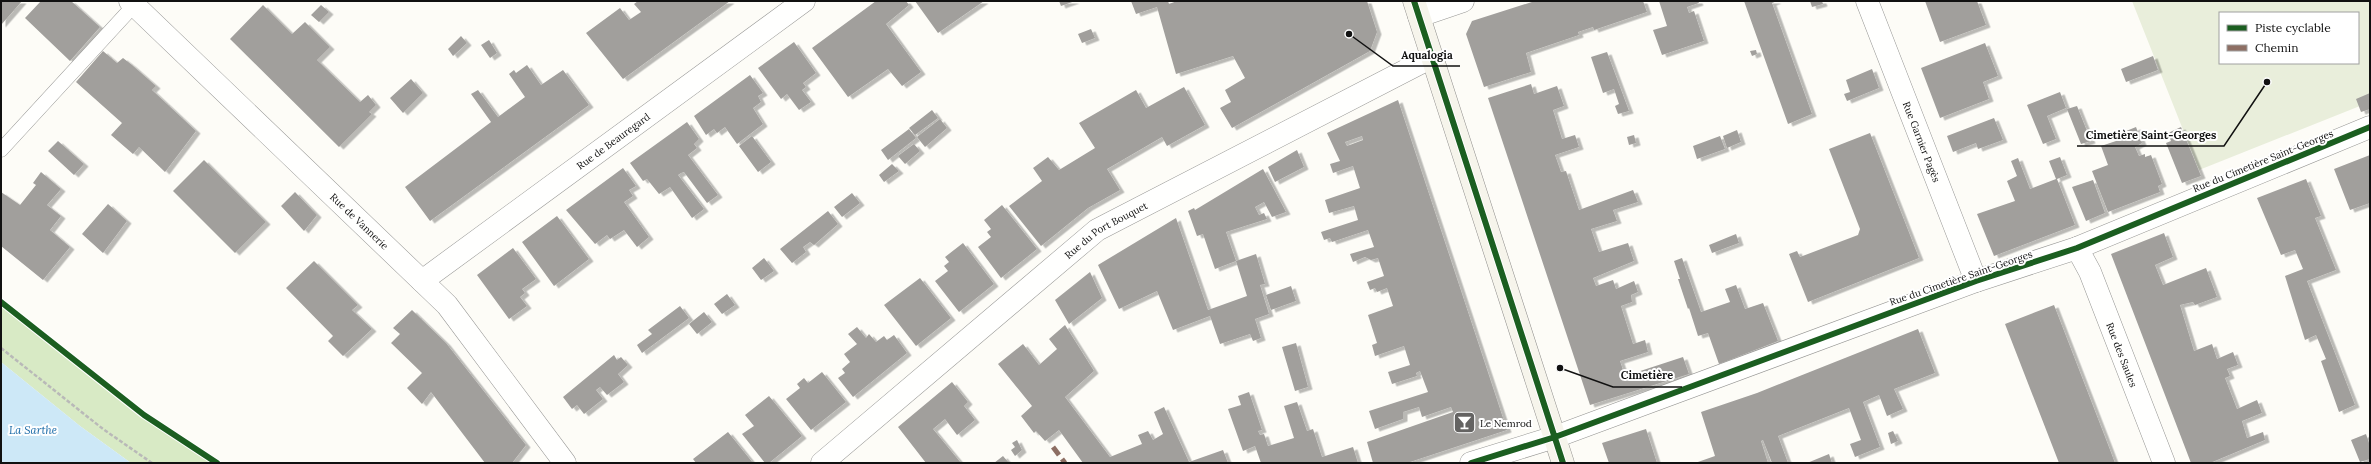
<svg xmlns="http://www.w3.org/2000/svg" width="2371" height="464" font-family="Lora,serif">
  <defs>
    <filter id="shadow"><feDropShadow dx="4.5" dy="2.5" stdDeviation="0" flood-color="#0004"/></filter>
  </defs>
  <rect width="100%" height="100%" fill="#fdfcf7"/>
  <path fill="#d8eac5" d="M1,302L144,415L217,463H131L80,426L1,362Z"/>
  <path fill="#e9eedb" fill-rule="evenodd" d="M2132,1H2370V102L2199,170ZM2220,13H2358V63H2220Z"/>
  <path fill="#cde8f7" d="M1,362L80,426L131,463H1Z"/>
  <path fill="#a19f9c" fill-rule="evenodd" filter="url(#shadow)" d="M1,1H22L1,25Z
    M41,1H71L100,27L70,61L25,18Z
    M638,1H730L623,79L586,33L620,8L629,20L641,12L634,4Z
    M876,1H906L909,5L886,24L921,72L902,86L888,69L848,97L812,48Z
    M915,1H984L938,33Z
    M1059,1H1075L1061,6Z
    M1131,1H1168L1169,4L1177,1H1367L1377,32L1370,51L1232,128L1220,108L1231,102L1225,90L1245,78L1233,56L1176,74L1157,7L1136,14Z
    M1535,1H1643L1647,12L1594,30L1593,27L1578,32L1579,35L1526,53L1531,72L1484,87L1466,34L1472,21Z
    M1659,1H1698L1699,3L1687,7L1689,13L1694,11L1704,41L1662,55L1653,30L1667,26Z
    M1744,1H1777L1772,3L1812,114L1788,124Z
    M1810,1H1822L1823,4L1812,7Z
    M1925,1H1977L1986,25L1940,42Z
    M263,5L292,34L305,22L330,47L317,60L360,102L368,95L376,105L369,112L372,114L339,147L230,39Z
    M321,5L329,12L319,22L311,15Z
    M1091,29L1095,38L1082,43L1078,34Z
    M461,36L467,43L453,56L448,49Z
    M489,40L497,53L490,58L481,45Z
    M794,42L816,73L803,83L806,87L802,90L811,102L799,110L787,94L781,99L758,68Z
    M1985,43L1998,76L1983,82L1989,99L1940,118L1921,68Z
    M1756,50L1757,54L1752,56L1750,51Z
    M103,51L117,63L123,58L132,65L156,86L152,90L196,131L165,172L139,147L133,154L111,135L122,123L76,82Z
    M1607,52L1629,111L1618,114L1615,106L1619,104L1614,89L1603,93L1591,57Z
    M2153,56L2158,70L2126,82L2121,69Z
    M527,65L541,85L563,70L589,105L430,221L405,187L491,122L471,94L478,90L498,117L525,97L509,74L514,70L516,73Z
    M1872,69L1879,88L1847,101L1844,94L1850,92L1846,80Z
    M750,75L763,93L758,96L761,102L753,108L763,124L737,144L725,127L717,133L714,129L706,135L694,116Z
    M411,79L423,93L403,113L390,98Z
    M1531,84L1534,94L1557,86L1564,106L1553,110L1562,139L1575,135L1579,147L1555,155L1561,172L1566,171L1579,210L1633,190L1638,202L1613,210L1617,221L1591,229L1599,252L1628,243L1634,261L1593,278L1596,286L1613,280L1616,289L1634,281L1638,292L1631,295L1632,302L1621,306L1633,344L1645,340L1648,352L1620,361L1625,376L1683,357L1689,374L1590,405L1488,98Z
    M1184,87L1205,125L1167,146L1162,137L1107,169L1120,190L1088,208L1041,246L1009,206L1042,181L1033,168L1048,157L1059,170L1095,148L1079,123L1136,90L1146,108Z
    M2060,92L2066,108L2047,116L2056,139L2043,144L2027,105Z
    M2370,93V109L2361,112L2356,99Z
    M1398,100L1507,430L1407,463H1373L1367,442L1453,412L1451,407L1422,417L1419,407L1403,412V419L1375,429L1369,411L1428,392L1420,371L1416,373L1417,376L1392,384L1388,372L1410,365L1404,346L1375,356L1372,345L1377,343L1368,315L1393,306L1387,288L1377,292L1375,288L1370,290L1367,282L1384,276L1378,258L1371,260L1365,257L1353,262L1350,254L1374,247L1368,230L1332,242L1330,238L1324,240L1321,232L1358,220L1354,206L1329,213L1325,200L1360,188L1353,166L1333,173L1330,164L1340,161L1327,133ZM1362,136L1363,140L1347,146L1345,142Z
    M2077,106L2091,141L2081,144L2067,109Z
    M932,110L938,118L915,135L909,128Z
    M1994,118L2003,140L1978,149L1976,143L1953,152L1947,136Z
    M940,119L947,128L925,147L917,137Z
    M687,122L699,139L694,144L697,148L688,155L718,195L707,203L684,172L681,173L678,175L704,209L692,218L670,187L659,194L647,179L643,181L630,163Z
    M2136,127L2142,143L2135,147L2139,156L2145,154V157L2151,155L2162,184L2158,186L2160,192L2108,212L2092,171L2108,165L2101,146L2116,141L2114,136Z
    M2181,127L2201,176L2182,183L2166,143L2171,141L2168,133Z
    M909,129L916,138L888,160L881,150Z
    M1737,130L1741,142L1727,148L1723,136Z
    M1870,133L1919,258L1808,302L1789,254L1797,251L1800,257L1858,235L1860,229L1829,149Z
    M1634,135L1636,143L1629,145L1627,137Z
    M752,136L771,162L758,172L739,146Z
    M1720,136L1725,149L1697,159L1693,146Z
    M58,141L84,164L74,175L48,151Z
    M914,144L920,151L905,164L898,156Z
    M1297,150L1304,167L1275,182L1268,167Z
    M2370,155V203L2350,210L2334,169Z
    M2060,157L2067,175L2057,179L2075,225L1994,256L1977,214L2015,201L2007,181L2017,176L2011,161L2018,158L2030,189L2056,179L2049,161Z
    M204,160L266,222L235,253L173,191Z
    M892,164L899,171L884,182L879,175Z
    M623,168L636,186L629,190L633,196L624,202L649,237L637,247L624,230L610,239L607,235L595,244L566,210Z
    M1263,169L1286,212L1272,217L1264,202L1255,207L1259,215L1264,213L1267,219L1226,232L1236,261L1215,269L1203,234L1197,236L1188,211L1194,208L1195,210Z
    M41,172L61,189L47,205L61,216L50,230L70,247L43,280L1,246V192L20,205L36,185L33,183Z
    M2306,179L2321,216L2315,218L2336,270L2307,281L2355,405L2339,412L2321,361L2326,359L2316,335L2305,340L2285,276L2303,269L2295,250L2281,255L2257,198Z
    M2093,180L2105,213L2086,221L2072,187Z
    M295,192L317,215L304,231L281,206Z
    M852,193L860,203L842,217L834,207Z
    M108,204L127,221L103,253L82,234Z
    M1002,205L1037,249L1001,278L978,247L991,237L987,232L991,229L984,220Z
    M828,211L838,224L814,245L810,242L803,247L806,252L792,263L780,249Z
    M557,216L589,259L554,286L522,242Z
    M1176,218L1208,310L1247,296L1236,261L1256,254L1265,284L1260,285L1269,314L1255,319L1261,338L1253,341L1250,334L1220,344L1210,316L1173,330L1157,291L1119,309L1098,265Z
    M2164,233L2173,257L2155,265L2163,285L2206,268L2217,297L2195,305L2193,302L2180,305L2194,351L2212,344L2217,359L2233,352L2238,365L2227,369L2230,376L2225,378L2237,409L2257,400L2262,413L2242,421L2247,438L2263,432L2265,440L2210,463H2191L2111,254Z
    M1736,234L1739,243L1712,253L1709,245Z
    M963,243L994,284L959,312L935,281L948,271L944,266L949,262L945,257Z
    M513,248L536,279L522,289L525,293L520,297L527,306L509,319L477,275Z
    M764,258L774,271L761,280L752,268Z
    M1682,258L1701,312L1730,302L1725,289L1736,285L1745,309L1763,303L1778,341L1719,364L1708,333L1698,336L1689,308L1688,309L1678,279H1680L1674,261Z
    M314,261L358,305L352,310L372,329L343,356L328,341L333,336L286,288Z
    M1090,272L1102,298L1069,324L1055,300Z
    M920,278L951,318L916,346L884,305Z
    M1291,286L1296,301L1271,310L1266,295Z
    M727,294L735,305L722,314L714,304Z
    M2054,305L2107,442L2115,463H2059L2005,324Z
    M680,306L689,318L642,353L637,345L652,334L648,330Z
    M412,310L446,343L526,445L512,463H485L431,392L422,404L407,388L422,373L391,343L400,334L393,328Z
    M704,312L712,322L697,334L689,324Z
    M1065,325L1094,371L1065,397L1110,457L1142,444L1138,435L1148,431L1153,440L1163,434L1154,412L1164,407L1189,462L1223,450L1228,463H1083L1059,430L1045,441L1036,431L1034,433L1021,416L1032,406L998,364L1023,344L1039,365L1057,349L1049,339Z
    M857,327L866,338L869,334L876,342L884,336L887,340L894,335L907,353L853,397L838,378L845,373L842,369L850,362L844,354L857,344L848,334Z
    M1918,329L1935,373L1894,389L1903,409L1887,416L1879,395L1863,402L1880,447L1855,457L1850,444L1861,440L1849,408L1778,436L1788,463H1772L1763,440L1761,441L1768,463H1695L1715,456L1701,412L1757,393Z
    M1296,343L1308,387L1295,391L1282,347Z
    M614,355L617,360L621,357L628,365L618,374L624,382L607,395L600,387L596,390L603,399L584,414L577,405L572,409L563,397Z
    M822,372L846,402L811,430L786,399L800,388L797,384L804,378L808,383Z
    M952,382L968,402L964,406L975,420L957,435L945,419L933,429L961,463H926L898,427Z
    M1249,392L1262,430L1258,431L1260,435L1264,434L1268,446L1294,438L1284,406L1297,402L1307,431L1313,429L1322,457L1353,447L1358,463H1261L1255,446L1243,451L1228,409L1241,405L1238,396Z
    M769,396L802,436L769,463H765L742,434L754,426L745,415Z
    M1646,429L1657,463H1609L1602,443Z
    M1893,431L1898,441L1891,444L1888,433Z
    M728,432L753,463H696L693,459Z
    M2366,434L2370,446V459L2360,462L2351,440Z
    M1017,440L1022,450L1015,456L1011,450L1015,447L1012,443Z
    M1829,454L1832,463H1807Z
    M1003,456L1009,463H994Z"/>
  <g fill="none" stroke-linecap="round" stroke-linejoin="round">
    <defs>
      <path id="lane" d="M1,150L138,1"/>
      <g id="street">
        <path id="s1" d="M130,1L447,305L565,463"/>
        <path id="s2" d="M1867,1L1976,281"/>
        <path d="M1419,16L1463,1"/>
        <path id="s3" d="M2077,248L2090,272L2164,463"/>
        <path id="s4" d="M422,281L804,1"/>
        <path id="s5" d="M822,463L1097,230L1430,58"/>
        <path d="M1471,463L1555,437L1976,281L2077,248L2370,127"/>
      </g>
      <path id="secondary" d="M1414,1L1563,463"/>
    </defs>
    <use href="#lane" stroke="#979795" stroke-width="15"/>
    <use href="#street" stroke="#979795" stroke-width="23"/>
    <use href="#secondary" stroke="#8e8d8b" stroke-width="23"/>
    <path stroke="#b9b9b8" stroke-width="2.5" stroke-dasharray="4 2" stroke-linecap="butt" d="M1,348L103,429L152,463"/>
    <use href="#lane" stroke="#fffffe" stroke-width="14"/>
    <use href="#street" stroke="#fffffe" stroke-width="22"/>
    <use href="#secondary" stroke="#f6f4eb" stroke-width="22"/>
    <path stroke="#8d6e63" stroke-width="5" stroke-dasharray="10 5" stroke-linecap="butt" d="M1053,447L1065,463"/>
    <defs>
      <path id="cycleway" d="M1414,1L1563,463
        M1,302L144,415L217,463
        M1471,463L1555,437L1976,281L2077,248L2370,127"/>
    </defs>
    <use href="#cycleway" stroke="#fff" stroke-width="8"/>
    <use href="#cycleway" stroke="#1b5e20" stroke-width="6"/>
  </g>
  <defs>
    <symbol id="bar-square" viewBox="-11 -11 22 22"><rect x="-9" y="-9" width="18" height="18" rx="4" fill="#646362" stroke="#fff"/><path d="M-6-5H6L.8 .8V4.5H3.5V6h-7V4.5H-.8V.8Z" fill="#fff"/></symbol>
  </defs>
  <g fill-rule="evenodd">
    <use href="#bar-square" x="1452" y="410" width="25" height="25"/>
  </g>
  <g text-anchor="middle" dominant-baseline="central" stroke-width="4" stroke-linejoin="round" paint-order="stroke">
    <g font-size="10" fill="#111" stroke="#fff">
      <text stroke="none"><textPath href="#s4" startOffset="237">Rue de Beauregard</textPath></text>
      <text stroke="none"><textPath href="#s2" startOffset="151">Rue Garnier Pagès</textPath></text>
      <text transform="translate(2263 161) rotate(-22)">Rue du Cimetière Saint-Georges</text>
      <text stroke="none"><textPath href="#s1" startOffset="318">Rue de Vannerie</textPath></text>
      <text stroke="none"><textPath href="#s5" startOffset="368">Rue du Port Bouquet</textPath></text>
      <text transform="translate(1961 278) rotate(-19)">Rue du Cimetière Saint-Georges</text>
      <text stroke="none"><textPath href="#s3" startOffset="116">Rue des Saules</textPath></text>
    </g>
    <g font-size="10" fill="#111" stroke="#fff" text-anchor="start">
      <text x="1480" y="423">Le Nemrod</text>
    </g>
    <g font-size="11" font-style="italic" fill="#1768a6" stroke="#fff">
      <text x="33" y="430">La Sarthe</text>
    </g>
  </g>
  <path fill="none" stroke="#111" stroke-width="1.5" d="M1349 34L1393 66H1460M2267 82L2224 146H2077M1560 368L1613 387H1682"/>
  <g fill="#111" stroke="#fff" stroke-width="1.5">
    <circle cx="1349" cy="34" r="4"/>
    <circle cx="2267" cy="82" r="4"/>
    <circle cx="1560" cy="368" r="4"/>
  </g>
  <g font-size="11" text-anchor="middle" font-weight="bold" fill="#111" stroke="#fff" stroke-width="4" stroke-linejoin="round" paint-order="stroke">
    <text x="1427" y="59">Aqualogia</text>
    <text x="2151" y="139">Cimetière Saint-Georges</text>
    <text x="1647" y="379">Cimetière</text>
  </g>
  <rect width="2371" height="464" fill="none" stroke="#111111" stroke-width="4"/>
  <rect x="2219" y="12" width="140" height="52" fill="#ffffff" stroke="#a0a0a0"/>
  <rect x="2227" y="25" width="20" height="6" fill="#1b5e20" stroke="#a0a0a0"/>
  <text x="2255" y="32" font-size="12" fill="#111111">Piste cyclable</text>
  <rect x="2227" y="45" width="20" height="6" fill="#8d6e63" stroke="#a0a0a0"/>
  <text x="2255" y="52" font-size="12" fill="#111111">Chemin</text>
</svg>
